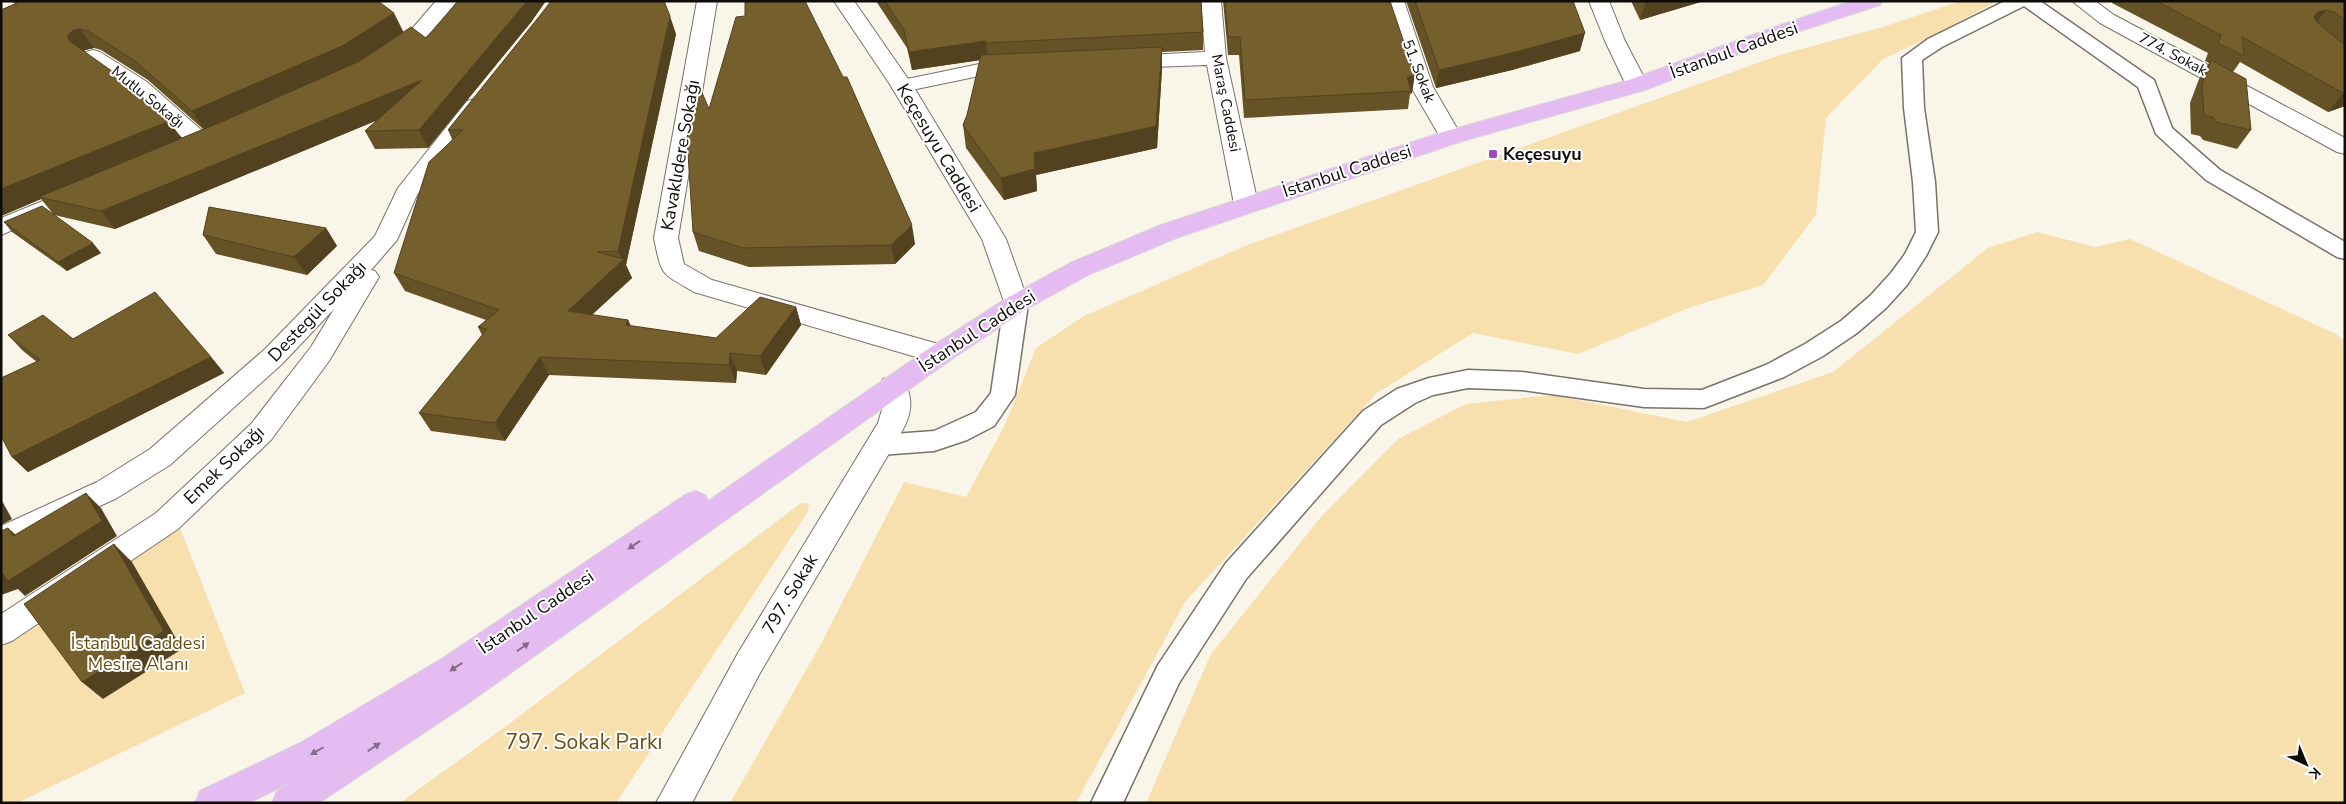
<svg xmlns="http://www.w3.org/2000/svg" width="2346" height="804" font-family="'Nunito Sans',sans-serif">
  <rect width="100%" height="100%" fill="#faf5e9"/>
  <path fill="#f7dfae" d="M1961,1H1997L1938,33L1883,59L1826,118L1816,215L1763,285L1691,307L1578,354L1473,333L1377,393L1185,602L1076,803H730L822,642L904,482L966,497L1004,427L1036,348L1084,316L1245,246L1783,54L1883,27Z
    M2037,232L2095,247L2130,239L2336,334L2345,341V803H1146L1211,654L1321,517L1398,439L1466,404L1553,395L1687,422L1833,372L1988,248Z
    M801,503L809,504L807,513L616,803H400L513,721Z
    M180,528L245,693L17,803H1V643Z"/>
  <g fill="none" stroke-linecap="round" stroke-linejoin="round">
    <defs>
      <path id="service" d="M2005,1H2040L2154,80L2172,128L2220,170L2345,242V259L2337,257L2206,180L2156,134L2138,87L2024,6L1942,47L1922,60L1924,108L1935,182L1938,232L1926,256L1907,285L1886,308L1857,333L1823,356L1784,377L1704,408L1644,407L1522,390L1468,388L1433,395L1415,403L1381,425L1246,579L1179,683L1123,803H1091L1158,665L1226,563L1363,411L1397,389L1429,378L1468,370L1522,372L1644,389L1702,390L1766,365L1805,344L1841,321L1870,296L1891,273L1905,254L1916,232L1913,182L1904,108L1902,58L1928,39Z
        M1016,296L1024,298L1028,304L1015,395L994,426L967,440L934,451L880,455L871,452L867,445L871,438L880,435L934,431L976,412L991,393L1004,304L1008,298Z"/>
      <path id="minor" d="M436,1H457C443,21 407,64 382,57L379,53L382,49L411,30Z
        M697,1H717L678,238L684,264L712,280L949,347L953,354L949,361L940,364L694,292C660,272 662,277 654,238Z
        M1201,1H1221L1226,58L1258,204L1254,209L1246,212L1238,209L1234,204L1207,65L1125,68L1118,66L1114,62L1118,58L1125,56L1205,52Z
        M1384,1H1404L1433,87L1462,137L1459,142L1451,144L1443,142L1411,87Z
        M1589,1H1609L1625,41L1648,85L1645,90L1637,91L1629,90L1626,85L1605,41Z
        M2072,1H2095L2114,15L2345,138V154L2337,152L2100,23Z
        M93,50L100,52L147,82L208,136L211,141L208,146L200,148L192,146L131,92L86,60L83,56L86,52Z
        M1014,60L1021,62L1025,66L1021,70L994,73L902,92L894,91L891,86L894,81L902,80L994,61Z
        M475,99L483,101L486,106L417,195L397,240L371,270L375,271L379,277L329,361L271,440L178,529L12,641L1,645V614L156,513L251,424L311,347L334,309L282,364L170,465L117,498L1,552V526L97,482L150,449L264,350L375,236L398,188L467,101Z
        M82,185L90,187L94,192L90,197L1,235V218Z
        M893,376L903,379C914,399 912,414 901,433L760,673L692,803H656L738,653L878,423L883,406L879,386L883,379Z"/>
      <path id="tertiary" d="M834,1H854L913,86L1006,239L1029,304L1025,310L1016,313L1007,310L982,239L891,86Z"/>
      <path id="primary" d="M1852,1H1883L1880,5L1794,33L1645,90L1459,142L1179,237L1088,275L1025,310L949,361L467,704L319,803H272L277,791L293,781L249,803H195L200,791L300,743L443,658L685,495L695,491L705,495L708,501L931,347L1007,298L1070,263L1161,225L1443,132L1629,80L1780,25Z"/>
    </defs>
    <use href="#service" stroke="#787369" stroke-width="3"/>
    <use href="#minor" stroke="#787369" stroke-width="2"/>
    <use href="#tertiary" stroke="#787369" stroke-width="2"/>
    <use href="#primary" stroke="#d8d8d8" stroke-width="2"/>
    <use href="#service" fill="#fff" fill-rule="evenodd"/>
    <use href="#minor" fill="#fff" fill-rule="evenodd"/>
    <use href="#tertiary" fill="#fff" fill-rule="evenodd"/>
    <use href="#primary" fill="#e4bcf2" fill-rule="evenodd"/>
  </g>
  <path fill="#655226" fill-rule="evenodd" d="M12,1H378L403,32L426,38L532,21L428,148L375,149L365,131L377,120L115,229L54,215L41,199L1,216V10L15,4ZM94,48L101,50L148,80L203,129L181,138L84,52L85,50Z
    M876,1H1201L1203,32V50L1162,52V69L1157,148L1036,175L1037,191L1004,200L966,148L963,125L967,115L980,60L912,70L907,48Z
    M1223,1H1390L1412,93L1410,94L1408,109L1244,118L1239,55H1228Z
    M1406,1H1573L1580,51L1512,70L1436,88Z
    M1631,1H1704L1640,20Z
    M2113,1H2345V106L2328,112L2240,62L2233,72L2251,130L2237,149L2203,140L2200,136L2191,134L2190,103L2199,79L2209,63L2205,61L2208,53L2112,3Z
    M542,13L676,34L626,265L632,278L592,315L628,320L631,326L716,338L796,307L801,325L766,375L737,371L736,383L549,375L505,441L431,431L419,413L482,335L478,327L486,320L405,291L394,273L452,139L448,130Z
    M709,109L915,244L895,264L749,267L699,251L693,232Z
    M4,222L101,253L67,271L12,232Z
    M326,228L337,246L307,275L216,254L203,235Z
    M8,335L73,339L211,357L224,373L28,472L12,457L37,362L23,351Z"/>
  <path fill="#52421f" d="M527,1H546L532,21L428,148L419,130Z
    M1648,1H1704L1640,20L1646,2Z
    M2326,10L2313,28L2304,30L2318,12Z
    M394,13L404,33L352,65L205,131L192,111Z
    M670,16L676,34L626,265L632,278L576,329L568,311L622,261L618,251Z
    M80,29L94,48L85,50L81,56L67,37L72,31Z
    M1585,33L1580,51L1512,70L1436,88L1439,70Z
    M986,41L988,59L912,70L909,52Z
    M1162,47V69L1157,148L1036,175L1037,191L1004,200L1001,178Z
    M1415,75L1412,93L1410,94L1411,91L1407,77Z
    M422,80L431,98L115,229L101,211Z
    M2345,92V106L2328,112L2343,93Z
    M169,121L183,140L39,197L41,199L1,216V189Z
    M912,225L915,244L895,264L891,245Z
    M326,228L337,246L307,275L294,257Z
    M93,243L101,253L67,271L58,262Z
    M796,307L801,325L766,375L760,356Z
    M628,320L636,338L626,325Z
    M730,353L737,371L736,383L729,365Z
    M211,357L224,373L28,472L12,457Z
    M540,357L549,375L505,441L495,423Z
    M86,493L101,508L117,536L25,596L18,589L1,595V575Z
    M1,499L12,519L1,525Z
    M8,528L25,543L13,536Z
    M114,544L132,562L182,649L103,699L82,682Z"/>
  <path fill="#755f2c" stroke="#52421f" d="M16,1H378L394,13L342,46L192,111L135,61L88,31L80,29L72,31L67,37L71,42L116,74L169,121L1,189V10L17,3Z
    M458,1H527L419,130L365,131L422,80L101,211L39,197L226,120L360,61L411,27L426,38Z
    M551,1H664L670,16L618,251L597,252L624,259L568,311L628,320L626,325L716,338L760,297L796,307L760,356L730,353L729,365L540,357L495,423L419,413L487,329L478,327L499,310L394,273L429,162L463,130H448L542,13Z
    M745,1H805L843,77H847L912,225L891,245L743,248L693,232L687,138L697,81L709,109L736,17L745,16Z
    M885,1H1201L1203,32L986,43V41L909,52L904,30Z
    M1225,1H1390L1415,75L1407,77L1411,91L1245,100L1240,37H1228Z
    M1415,1H1573L1585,33L1516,52L1439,70Z
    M2156,1H2345V20L2334,12L2326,10L2318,12L2314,17L2318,23L2345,45V92L2343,93L2242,37L2244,56L2218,43L2221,35Z
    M1162,47L1156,126L1034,153L1035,169L1001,178L963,125L967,115L981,55Z
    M2211,60L2246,79L2251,130L2216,122L2213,117L2204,115L2202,85Z
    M42,206L93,243L58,262L4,222Z
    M209,207L326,228L294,257L203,235Z
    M155,292L211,357L12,457L1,436V378L40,360L8,335L43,315L73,339Z
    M86,493L102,521L8,581L3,574L1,575V531L8,528L13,536Z
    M114,544L164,631L82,682L24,604Z"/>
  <defs><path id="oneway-solid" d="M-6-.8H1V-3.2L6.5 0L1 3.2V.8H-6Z" transform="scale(1.25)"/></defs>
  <g fill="#846d89">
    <use href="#oneway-solid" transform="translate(634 545) rotate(146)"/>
    <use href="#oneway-solid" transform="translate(523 647) rotate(-35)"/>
    <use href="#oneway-solid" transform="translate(456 667) rotate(147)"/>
    <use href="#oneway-solid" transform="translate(374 747) rotate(-33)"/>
    <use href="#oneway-solid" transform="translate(317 751) rotate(150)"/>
  </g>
  <rect fill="#9e4bba" stroke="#fff" stroke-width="2" x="1488" y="149" width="10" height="10" rx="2.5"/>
  <g text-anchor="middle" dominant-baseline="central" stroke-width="4" stroke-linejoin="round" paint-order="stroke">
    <g font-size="15" fill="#0e0c09" stroke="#fff">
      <text transform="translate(2173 54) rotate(28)">774. Sokak</text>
      <text transform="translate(1419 71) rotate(69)">51. Sokak</text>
      <text transform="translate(148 97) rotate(39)">Mutlu Sokağı</text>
      <text transform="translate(1226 103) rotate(79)">Maraş Caddesi</text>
    </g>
    <g font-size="18" fill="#0e0c09" stroke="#fff">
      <text transform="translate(1734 50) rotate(-20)">İstanbul Caddesi</text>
      <text transform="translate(939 148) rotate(59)">Keçesuyu Caddesi</text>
      <text transform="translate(680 155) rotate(-80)">Kavaklıdere Sokağı</text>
      <text transform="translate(1347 171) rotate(-18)">İstanbul Caddesi</text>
      <text transform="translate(317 311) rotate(-46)">Destegül Sokağı</text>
      <text transform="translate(977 331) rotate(-33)">İstanbul Caddesi</text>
      <text transform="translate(224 465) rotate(-44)">Emek Sokağı</text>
      <text transform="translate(790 594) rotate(-59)">797. Sokak</text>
      <text transform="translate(536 612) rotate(-34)">İstanbul Caddesi</text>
    </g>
    <g font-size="18" font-weight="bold" fill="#0e0c09" stroke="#fff" text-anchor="start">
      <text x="1503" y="154">Keçesuyu</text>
    </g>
    <g font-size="18" fill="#694f10" stroke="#fff">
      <text x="138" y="643">İstanbul Caddesi<tspan x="138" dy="21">Mesire Alanı</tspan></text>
    </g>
    <g font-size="21" fill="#694f10" stroke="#fff">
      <text x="584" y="742">797. Sokak Parkı</text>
    </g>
  </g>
  <rect width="2346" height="804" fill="none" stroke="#0e0c09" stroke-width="5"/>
  <g transform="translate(2306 764) rotate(136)" stroke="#ffffff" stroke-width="4" paint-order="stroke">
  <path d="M0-4L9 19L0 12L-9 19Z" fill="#0e0c09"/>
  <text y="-8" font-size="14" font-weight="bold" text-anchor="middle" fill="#0e0c09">K</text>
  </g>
</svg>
